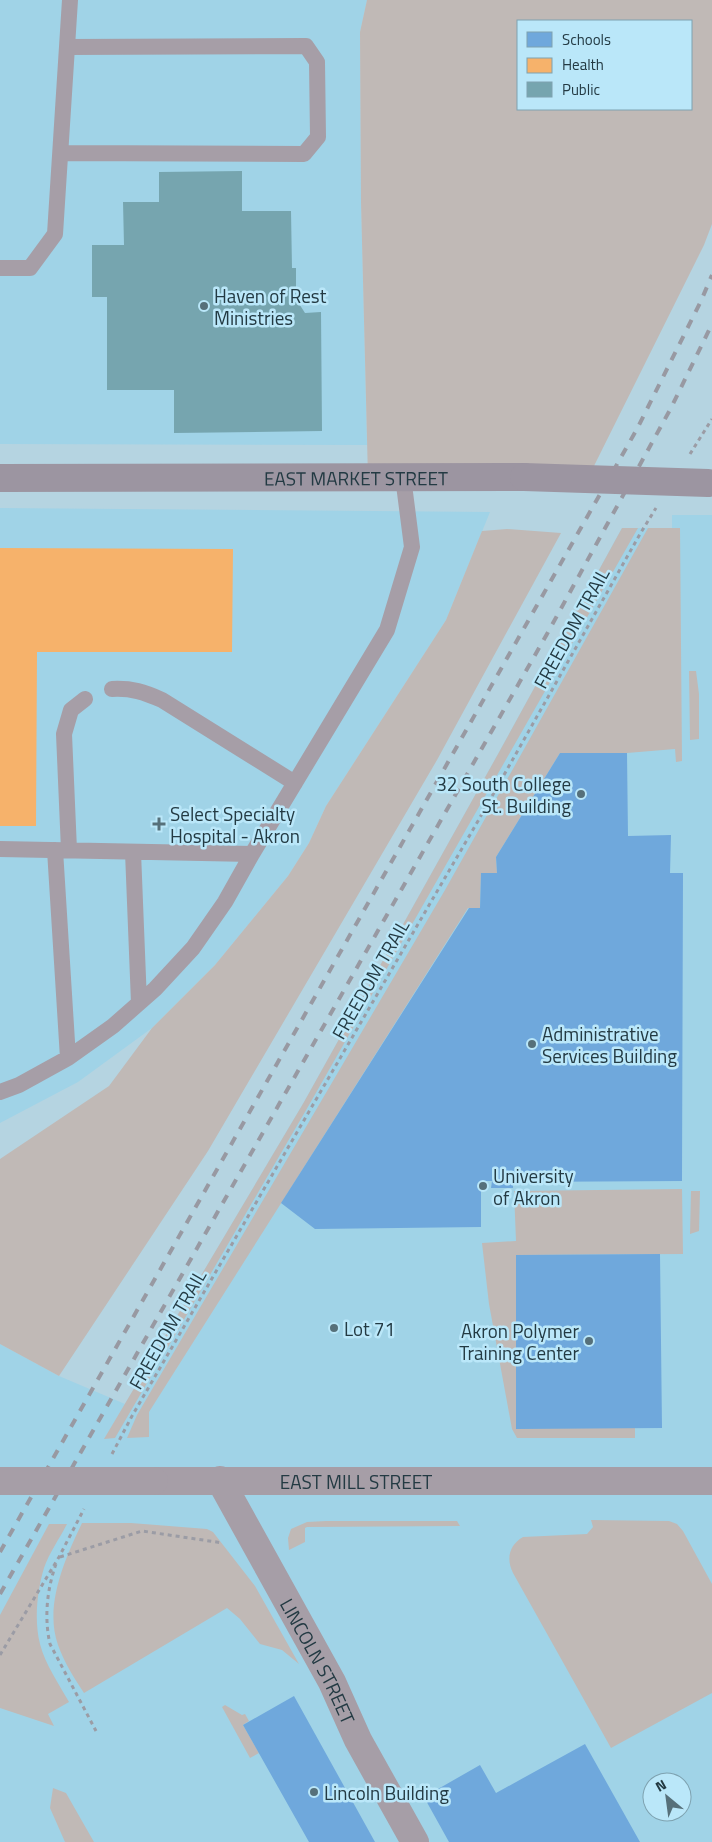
<svg xmlns="http://www.w3.org/2000/svg" width="712" height="1842" font-family="'Titillium Web',sans-serif">
  <rect width="100%" height="100%" fill="#b5d4e1"/>
  <path fill="#a0d3e7" fill-rule="evenodd" d="M0,0H367L360,32L361,202L367,445L0,444Z
    M0,508L490,512L446,620L326,806L309,843L288,876L215,965L152,1028L78,1082L0,1123Z
    M672,515H712V1842H0V1344L59,1376L125,1404L304,1102L498,754L622,528H672ZM652,1782H682V1812H652Z"/>
  <path fill="#c0b9b6" fill-rule="evenodd" d="M367,0H712V224L704,245L588,478H368L361,202L360,32ZM518,21H691V109H518Z
    M622,528H638L309,1105L115,1438L104,1439L304,1102L498,754Z
    M648,528H680L682,761L676,762L675,749L627,753H560L496,857L497,873H481L480,908H468L149,1412V1437L127,1438L137,1415L445,890Z
    M507,529L561,533L437,760L208,1151L59,1376L0,1344V1159L109,1086L152,1028L215,965L288,876L309,843L326,806L446,620L482,531Z
    M689,671H696L699,694V739L690,740Z
    M682,1189L683,1254L516,1255L635,1428V1438H517L512,1429L489,1304L482,1243L516,1241L514,1191Z
    M691,1191H700L699,1231L690,1234Z
    M591,1520L669,1521L677,1524L683,1531L712,1584V1693L611,1748L513,1573C506,1559 509,1545 523,1537L587,1534L593,1527Z
    M326,1521H457L460,1526L307,1527L305,1528V1542L289,1550L288,1538L291,1529L307,1522Z
    M82,1523H131L207,1529L213,1532L255,1586L299,1664L282,1650L260,1644L240,1619L227,1608L84,1693C74,1678 64,1662 58,1645C44,1605 65,1559 82,1523Z
    M49,1524H67C60,1538 49,1553 44,1568C37,1591 34,1621 40,1644C45,1664 59,1684 69,1702L48,1714L54,1726L0,1708V1615Z
    M225,1705L242,1715L245,1714L249,1721L243,1725L259,1753L250,1758L222,1707Z
    M53,1788L66,1793L94,1842H65L50,1808Z"/>
  <path fill="#6fa8dc" d="M560,753H627L628,836L671,835L670,873H683L682,1181L513,1182V1188H491L492,1181H481V1227L315,1229L281,1203L469,908H480L481,873H497L496,857Z
    M660,1254L662,1428L516,1429V1255Z
    M294,1696L375,1842H309L243,1725Z
    M585,1744L640,1842H449L424,1797L480,1765L496,1793Z"/>
  <path fill="#f6b26b" d="M0,548L233,549L232,652H37L36,826H0Z"/>
  <path fill="#76a5af" d="M242,171V211H291L292,268H296V299L305,313L321,312L322,431L174,433V390H107V297H92V245H124L123,202H159V172Z"/>
  <g fill="none" stroke-linecap="round" stroke-linejoin="round">
    <path stroke="#9b9ca5" stroke-width="3" stroke-dasharray="4 4" stroke-linecap="butt" d="M690,454L712,419
      M112,1454L132,1416L478,821L640,534L656,508
      M60,1557L142,1531L223,1543
      M56,1564C47,1589 44,1618 50,1644L96,1731
      M0,1655L59,1557L84,1509"/>
    <path stroke="#a69ea7" stroke-width="16" d="M61,153L304,154L318,137L317,62L306,46L67,47
      M0,268H30L55,234L70,0
      M112,689C132,688 144,692 162,700L295,783
      M0,849L252,854
      M55,850L68,1058
      M69,850L64,734L71,710L85,699
      M133,852L139,1003
      M0,1092L19,1085L68,1058L113,1026L155,989L193,948L225,902L252,854L387,630L412,547L403,477"/>
    <path stroke="#a69ea7" stroke-width="28" id="s1" d="M220,1480L332,1682L358,1740L415,1842"/>
    <path stroke="#a69ea7" stroke-width="28" id="s2" d="M154,1481H712"/>
    <path stroke="#9c95a1" stroke-width="28" id="s3" d="M0,478L524,477"/>
    <path stroke="#9899a2" stroke-width="4" stroke-dasharray="9 9" stroke-linecap="butt" d="M0,1552L637,429L701,301L712,275
      M0,1594L547,634L671,408L712,324"/>
    <path stroke="#a69ea7" stroke-width="28" d="M0,1481H154"/>
    <path stroke="#9c95a1" stroke-width="28" d="M524,477L708,483"/>
  </g>
  <g fill="#56707a" stroke="#bae7f9" stroke-width="2">
    <circle cx="204" cy="306" r="5"/>
    <circle cx="581" cy="794" r="5"/>
    <path d="M156.5 816.5h5v5h5v5h-5v5h-5v-5h-5v-5h5z"/>
    <circle cx="532" cy="1044" r="5"/>
    <circle cx="483" cy="1186" r="5"/>
    <circle cx="334" cy="1328" r="5"/>
    <circle cx="589" cy="1341" r="5"/>
    <circle cx="314" cy="1792" r="5"/>
  </g>
  <g text-anchor="middle" dominant-baseline="central" stroke-width="5" stroke-linejoin="round" paint-order="stroke">
    <g font-size="19" fill="#233a43" stroke="#bae7f9" text-anchor="start">
      <text x="214" y="295">Haven of Rest<tspan x="214" dy="22">Ministries</tspan></text>
      <text x="571" y="783" text-anchor="end">32 South College<tspan x="571" dy="22">St. Building</tspan></text>
      <text x="170" y="813">Select Specialty<tspan x="170" dy="22">Hospital - Akron</tspan></text>
      <text x="542" y="1033">Administrative<tspan x="542" dy="22">Services Building</tspan></text>
      <text x="493" y="1175">University<tspan x="493" dy="22">of Akron</tspan></text>
      <text x="344" y="1328">Lot 71</text>
      <text x="579" y="1330" text-anchor="end">Akron Polymer<tspan x="579" dy="22">Training Center</tspan></text>
      <text x="324" y="1792">Lincoln Building</text>
    </g>
    <g font-size="19" fill="#233a43" stroke="#bae7f9">
      <text stroke="none"><textPath href="#s3" startOffset="356">EAST MARKET STREET</textPath></text>
      <text transform="translate(571 628) rotate(-61)">FREEDOM TRAIL</text>
      <text transform="translate(370 979) rotate(-60)">FREEDOM TRAIL</text>
      <text transform="translate(167 1329) rotate(-60)">FREEDOM TRAIL</text>
      <text stroke="none"><textPath href="#s2" startOffset="202">EAST MILL STREET</textPath></text>
      <text stroke="none"><textPath href="#s1" startOffset="206">LINCOLN STREET</textPath></text>
    </g>
  </g>
  <rect x="517" y="20" width="175" height="90" fill="#bae7f9" stroke="#7ea2b0"/>
  <rect x="527" y="32" width="25" height="15" fill="#6fa8dc" stroke="#7ea2b0"/>
  <text x="562" y="45" font-size="15" fill="#233a43">Schools</text>
  <rect x="527" y="58" width="25" height="15" fill="#f6b26b" stroke="#7ea2b0"/>
  <text x="562" y="70" font-size="15" fill="#233a43">Health</text>
  <rect x="527" y="82" width="25" height="15" fill="#76a5af" stroke="#7ea2b0"/>
  <text x="562" y="95" font-size="15" fill="#233a43">Public</text>
  <g transform="translate(667 1797) rotate(331)"><circle r="24" fill="#bae7f9" stroke="#7ea2b0"/>
  <path d="M0-4L9 19L0 12L-9 19Z" fill="#56707a"/>
  <text y="-8" font-size="14" font-weight="bold" text-anchor="middle" fill="#233a43">N</text>
  </g>
</svg>
